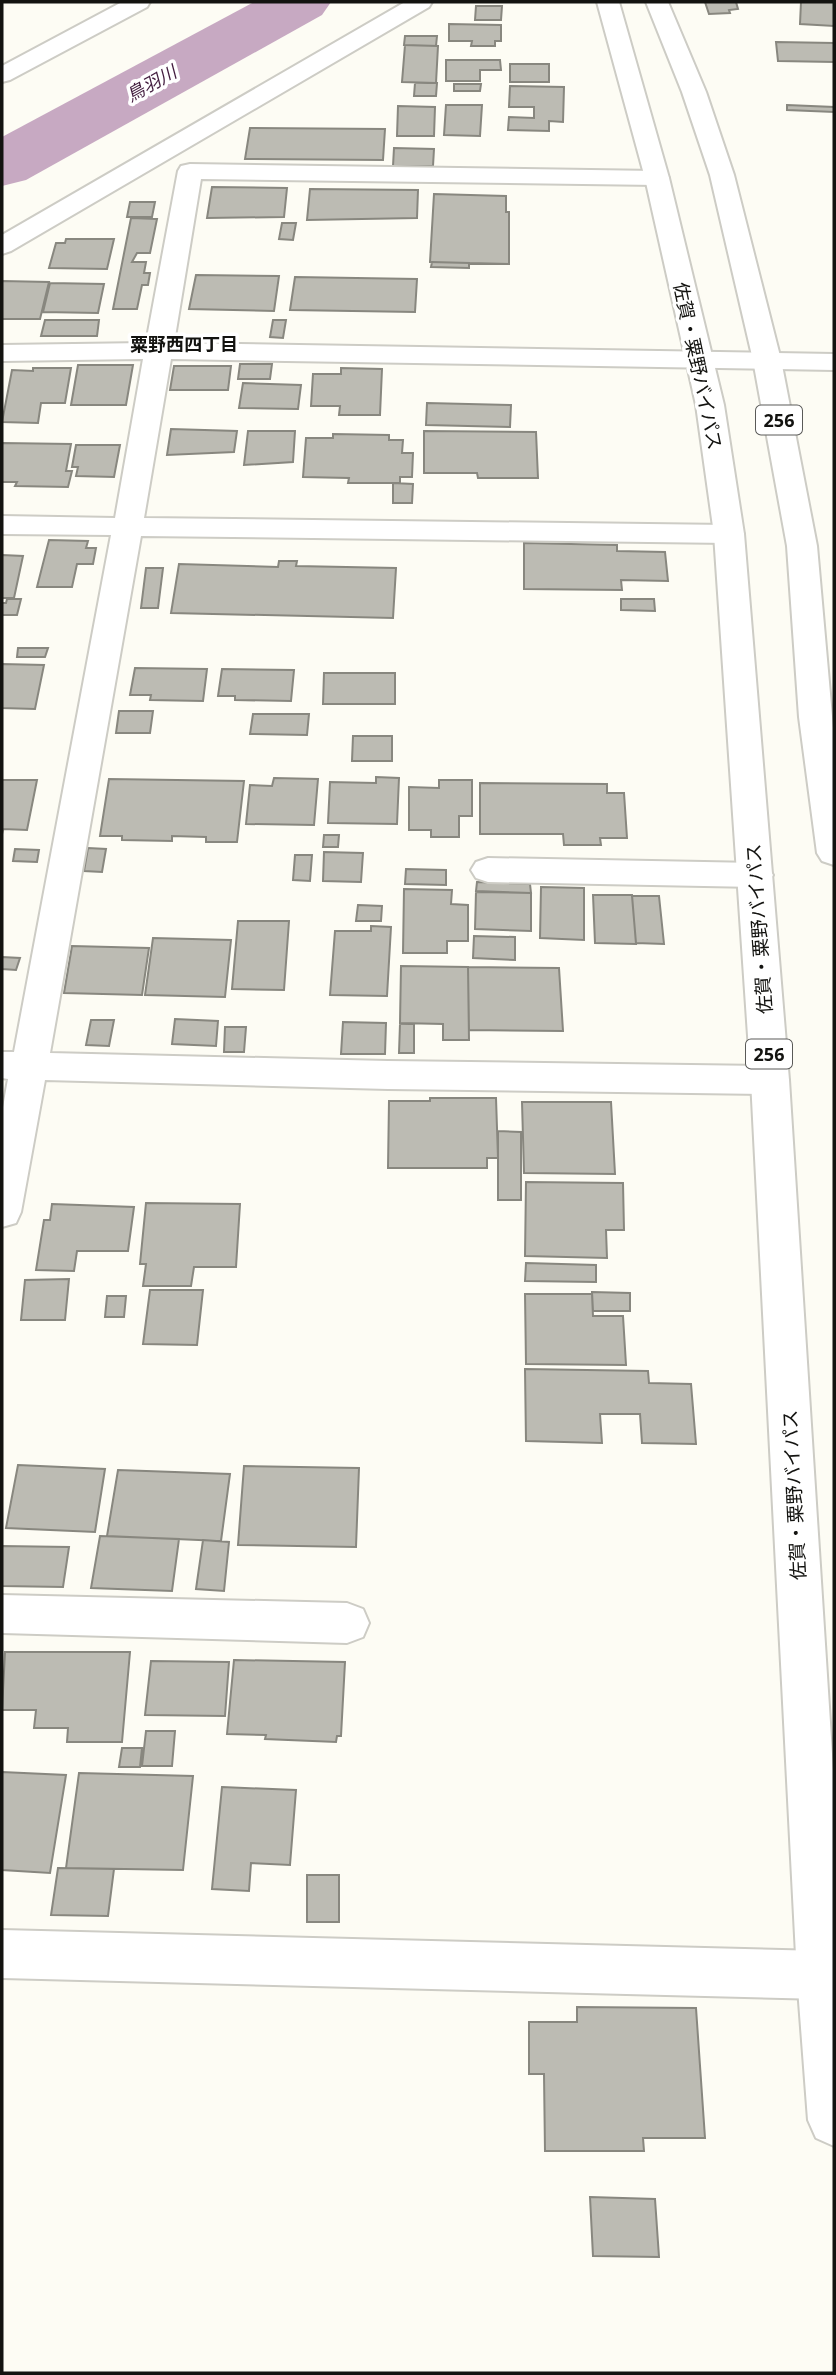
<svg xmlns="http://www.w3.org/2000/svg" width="836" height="2375" font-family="'Noto Sans','Noto Sans JP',sans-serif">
  <rect width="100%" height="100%" fill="#fdfcf4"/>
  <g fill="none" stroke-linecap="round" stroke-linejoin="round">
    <path fill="#c7a9c2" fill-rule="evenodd" d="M254,2H331L322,15L26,180L2,186V137Z"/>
  </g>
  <path fill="#bcbbb3" stroke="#88877f" stroke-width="2" d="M705,2H736L738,9L729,10L730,13L709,14Z
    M801,2H834V26L800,24Z
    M476,6H502L501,20H475Z
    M449,24L501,25V41H495V46H471L472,41H449Z
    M405,36H437L436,46L404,45Z
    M776,42L834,43V62L778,61Z
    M405,45L438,46L436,83L402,82Z
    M446,60H500L501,70H480V81H446Z
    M510,64H549V82H510Z
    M415,83H437L436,96H414Z
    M454,84H481L480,91H454Z
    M510,86L564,87L563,122L549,121V131L508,130L509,117L534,118V107H509Z
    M446,105H482L480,136L444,135Z
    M787,105L834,107V112L787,110Z
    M398,106L435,107L434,136H397Z
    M250,128L385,129L383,160L245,159Z
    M394,148L434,149L433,166H393Z
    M212,187L287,188L284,217L207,218Z
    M310,189L418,190L417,218L307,220Z
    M434,194L506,196V212H509V264L430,262Z
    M130,202H155L152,217H127Z
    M131,218L157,219L150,253H137L132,262H146L144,273H150L148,285H142L137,309H113Z
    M282,223H296L293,240L279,239Z
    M66,239H114L107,269L49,268L56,243H65Z
    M432,262L469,263V268L431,267Z
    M196,275L279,276L274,311L189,309Z
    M295,277L417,279L415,312L290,310Z
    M2,281L49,282L40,319H2Z
    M50,283L104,284L98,313L43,312Z
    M45,320H99L97,336H41Z
    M273,320H286L283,338L270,337Z
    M240,364H272L270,379H238Z
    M78,365H133L126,405H71Z
    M174,366H231L228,390H170Z
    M33,368H71L65,403H41L38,423L2,422L12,370L33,371Z
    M341,368L382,369L380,415H339L340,406H311L313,374H341Z
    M243,383L301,385L298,409L239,408Z
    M427,403L511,405L510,427L426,425Z
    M171,429L237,431L234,452L167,455Z
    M248,431H295L293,462L244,465Z
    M424,431L536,432L538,478H478L477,473H424Z
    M333,434L389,435V440H403L402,453H413L412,477H400V483H348L349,478L303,477L306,438H333Z
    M2,443L71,444L66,471H72L68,487L15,486L17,482H2Z
    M76,445H120L114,477L76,476L78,467H72Z
    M393,483L413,484L412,503H393Z
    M49,540L88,541L86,548H96L93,564H77L72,587H37Z
    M524,543L617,545V551L665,552L668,581L621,580L622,590L524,589Z
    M2,555L23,556L14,598H2Z
    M279,561H297L296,566L396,568L393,618L171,613L179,564L278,567Z
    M146,568H163L158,608H141Z
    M7,599H21L17,615H2V603H6Z
    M621,599H654L655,611L621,610Z
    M18,648H48L45,657H17Z
    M2,664L44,665L35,709L2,708Z
    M135,668L207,669L203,701L150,700L151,695H130Z
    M222,669L294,670L291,701L235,700V696H218Z
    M324,673H395V704H323Z
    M119,711H153L150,733H116Z
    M253,714H309L307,735L250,734Z
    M353,736H392V761H352Z
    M376,777L399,778L397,824L328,823L330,782L376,783Z
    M274,778L318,779L314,825L246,824L250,785L272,786Z
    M109,779L244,781L237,842H206V837L172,836V841L122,840V836H100Z
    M2,780H37L27,830L3,829L2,834Z
    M439,780H472V816H459V837H431V830H409V787L439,788Z
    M480,783L607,784V793H624L627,838H600L601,845H564L563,834H480Z
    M324,835H339L338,847H323Z
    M88,848L106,849L102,872L84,871Z
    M15,849L39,850L37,862L13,861Z
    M324,852L363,853L361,882L323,881Z
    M295,855H312L310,881L293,880Z
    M406,869L446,870V885L405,884Z
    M477,882L530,884L531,893L476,891Z
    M541,887L584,888V940L540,938Z
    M404,889L452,890L451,904L468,905V941H447V953H403Z
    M476,892L531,893V931L475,929Z
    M593,895H632L636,944L595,943Z
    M632,896H659L664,944L636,943Z
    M358,905L382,906L381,921H356Z
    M238,921H289L284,990L232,989Z
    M371,926L391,927L387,996L330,995L335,931H371Z
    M474,936L515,937V960L473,958Z
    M153,938L231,940L225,997L145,995Z
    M72,946L149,948L142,995L64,993Z
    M2,957L20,958L16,970L2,969Z
    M401,966L468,967L469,1040H443V1024L400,1023Z
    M468,967L559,968L563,1031L469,1030Z
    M175,1019L218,1021L216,1046L172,1044Z
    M91,1020H114L109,1046L86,1045Z
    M343,1022L386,1023L385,1054H341Z
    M400,1024H414V1053H399Z
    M225,1027H246L244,1052H224Z
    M430,1098H496L498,1158H487V1168H388L389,1101H430Z
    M522,1102H611L615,1174L524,1173Z
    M498,1131L521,1132V1200H498Z
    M526,1182L623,1183L624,1230H606L607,1258L525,1256Z
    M146,1203L240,1204L236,1267H194L191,1286H143L146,1264H140Z
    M52,1204L134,1207L128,1251H77L74,1271L36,1270L44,1220H50Z
    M526,1263L596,1265V1282L525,1281Z
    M69,1279L65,1320H21L25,1280Z
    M150,1290H203L197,1345L143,1344Z
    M592,1292L630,1293V1311H593Z
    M525,1294H592L593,1316H623L626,1365L526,1364Z
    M107,1296H126L124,1317H105Z
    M525,1369L648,1371L649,1383L691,1384L696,1444L642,1443L640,1414H600L602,1443L526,1441Z
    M18,1465L105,1469L95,1532L6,1528Z
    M244,1466L359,1468L356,1547L238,1545Z
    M118,1470L230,1474L221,1541L107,1536Z
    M100,1536L179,1539L172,1591L91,1588Z
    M203,1540L229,1542L224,1591L196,1589Z
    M2,1546L69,1547L63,1587L2,1586Z
    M5,1652H130L122,1742H67L68,1728H34L36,1710H2Z
    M234,1660L345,1662L341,1736H337L336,1742L265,1739L266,1735L227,1734Z
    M151,1661L229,1662L225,1716L145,1715Z
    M146,1731H175L172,1766H142Z
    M122,1748H142L140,1767H119Z
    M2,1772L66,1775L50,1873L2,1870Z
    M79,1773L193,1776L183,1870L66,1868Z
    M222,1787L296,1790L290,1865L251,1863L249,1891L212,1889Z
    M58,1868L114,1869L108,1916L51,1915Z
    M307,1875H339V1922H307Z
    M577,2007L696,2008L705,2138H643L644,2151H545L544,2074H529V2022H577Z
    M590,2197L655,2199L659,2257L593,2256Z"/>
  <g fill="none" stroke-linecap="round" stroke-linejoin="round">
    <defs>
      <path id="minor" d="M122,2H150L147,7L10,80L2,82V66Z
        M405,2H432L429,7L11,251L2,254V235Z
        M190,164L657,171L666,173L669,178L666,183L657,185L201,179L174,343L834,354V370L171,359L144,518L729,525L740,528L744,534L740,540L729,543L141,536L50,1053L388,1061L770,1066L783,1070L789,1080L783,1090L770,1094L388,1089L45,1080L21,1212L16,1223L2,1227V1113L8,1079L2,1078V1052H14L111,535L2,534V516L115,518L143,359L2,361V345L146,343L178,171L181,166Z
        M488,858L756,863L768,867L773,875L768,883L756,887L488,882L476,878L471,870L476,862Z
        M2,1595L347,1603L363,1609L369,1623L363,1637L347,1643L2,1633Z
        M2,1930L822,1951L834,1956V1994L822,1999L2,1978Z"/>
      <path id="trunk" d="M597,2H619L669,178L724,405L744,534L789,1080L834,1785V2146L816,2138L808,2120L797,1975L751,1080L714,534L696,405L645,178Z
        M646,2H668L706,92L734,175L781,360L817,546L834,739V865L822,861L817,853L799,717L787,546L753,360L710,175L682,92Z"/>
    </defs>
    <use href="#minor" stroke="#cdccc5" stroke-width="4"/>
    <use href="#trunk" stroke="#cdccc5" stroke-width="4"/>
    <use href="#minor" fill="#fff" fill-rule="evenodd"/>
    <use href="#trunk" fill="#fff" fill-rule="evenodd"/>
  </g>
  <g text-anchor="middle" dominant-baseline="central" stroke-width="7" stroke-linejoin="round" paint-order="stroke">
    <g font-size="18" font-style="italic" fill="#411b3d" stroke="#fff">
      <text transform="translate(151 83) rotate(-29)">鳥羽川</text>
    </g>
    <g font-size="18" font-weight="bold" fill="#131310" stroke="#fff">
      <text x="184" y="344">粟野西四丁目</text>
    </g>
    <g fill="#fff" stroke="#5a5a58" stroke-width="2">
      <rect x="756" y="405.5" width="46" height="29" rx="5"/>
      <rect x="746" y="1039.5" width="46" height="29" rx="5"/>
    </g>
    <g font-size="18" font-weight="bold" fill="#131310">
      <text x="779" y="420">256</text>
      <text x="769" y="1054">256</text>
    </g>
    <g font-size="19" fill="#131310" stroke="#fff">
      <text transform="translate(698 366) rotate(78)">佐賀・粟野バイパス</text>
      <text transform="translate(759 929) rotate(-94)">佐賀・粟野バイパス</text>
      <text transform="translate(794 1495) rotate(-93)">佐賀・粟野バイパス</text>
    </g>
  </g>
  <rect width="836" height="2375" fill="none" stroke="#131310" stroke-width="7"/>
</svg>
